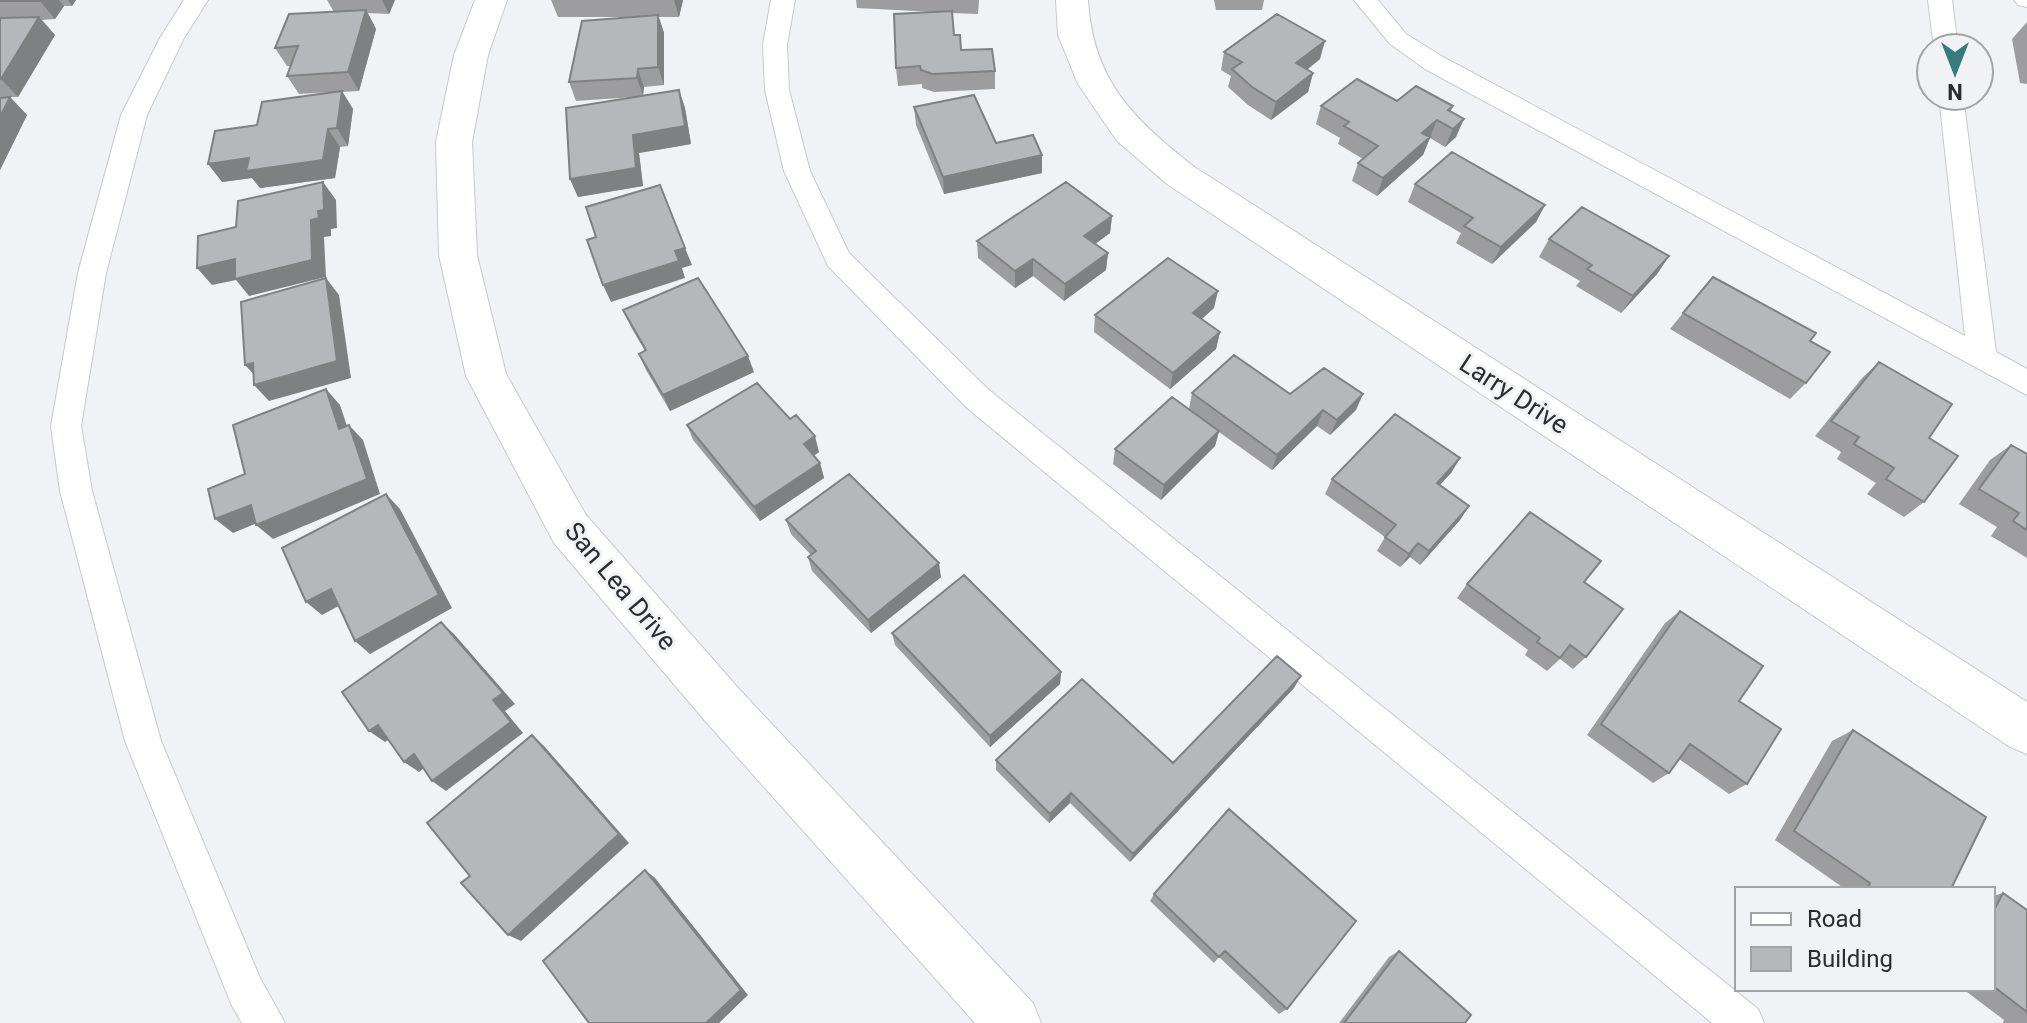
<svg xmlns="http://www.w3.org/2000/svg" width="2027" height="1023" font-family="Roboto,sans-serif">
  <rect width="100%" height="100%" fill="#f1f2f5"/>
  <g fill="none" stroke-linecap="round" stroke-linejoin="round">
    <defs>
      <path id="service" d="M184,0H208L184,38L147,115L106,273L81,426L92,491L161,741L260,978L285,1023H242L232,1006L125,741L60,491L51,426L78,273L121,115L160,38Z
        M771,0H795L787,45L789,90L810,171L849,253L989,390L1758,1009L1764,1023H1712L967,408L828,266L784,171L765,90L763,45Z
        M1354,0H1378L1406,34L1443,57L1965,336L1939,96H1963L1996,352L2027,369V395L1425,69L1390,44Z
        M1928,0H1952L1958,48H1934Z
        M2014,0H2027V7L2018,5Z"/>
      <path id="minor" d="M475,0H507L488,55L472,142L477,255L506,374L586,515L740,690L1033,1003L1041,1023H975L706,722L554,543L466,376L439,255L436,142L454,55Z
        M1056,0H1088C1093,81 1133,118 1193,166L2027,702V754L2010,747L1167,184L1117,141L1078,84L1058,35Z"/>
    </defs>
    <use href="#service" stroke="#c7c9cc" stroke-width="2"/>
    <use href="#minor" stroke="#c7c9cc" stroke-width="2"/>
    <use href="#service" fill="#fff" fill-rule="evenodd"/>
    <use href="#minor" fill="#fff" fill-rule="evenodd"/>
  </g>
  <path fill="#9d9da0" d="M0,0H76L72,6H64L55,19L42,20L55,35L18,97H10L27,115L0,170Z
    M327,0H395L389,14L368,13L376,29L359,91L342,92L353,109L348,146L340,147L335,178L260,188L252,178L222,182L257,125L332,92L299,94L287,76L291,66H287L275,48L334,12Z
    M551,0H683L679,17H659L664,33V85L644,87L643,95L679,90L685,108L691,144L639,153L643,186L578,197L570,179L634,97L576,101L569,82L628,17H558Z
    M856,0H979L978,14L952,13L954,35L961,50L995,71V89L934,92L922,88V84L898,86L896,68L935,12L857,8Z
    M1214,0H1264L1262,10H1216Z
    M2027,22V84L2020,83L2012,39Z
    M1224,52L1320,59L1307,70L1313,73L1308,92L1271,120L1248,105L1228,87L1231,76L1221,70Z
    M1397,101L1453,106L1451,111L1456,137L1445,147L1430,138L1423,155L1377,196L1352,181L1358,163L1363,159L1338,144L1340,138L1316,124L1321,106Z
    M914,107L996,143L1042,155V173L944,194L916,125Z
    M1415,184L1545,205L1536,222L1492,264L1456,243L1461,233L1408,202Z
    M1112,216L1110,233L1095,244L1108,253L1106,270L1064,301L1033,276L1015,288L978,258L977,241Z
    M1549,239L1669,256L1657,274L1621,313L1576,286L1580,281L1539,257Z
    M1214,308L1202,319L1220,332L1216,349L1170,389L1094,332L1095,315Z
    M623,310L754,372L670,411L646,370L639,354L645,351L631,327Z
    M1683,313L1810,341L1806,383L1790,399L1670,329Z
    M1879,362L1929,438L1924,502L1904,517L1867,494L1876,483L1837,459L1841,452L1815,436L1862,378Z
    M1192,393L1290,394L1356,410L1330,435L1317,426L1272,470L1219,432L1215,446L1161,500L1113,464L1115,449L1189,409Z
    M687,425L819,452L814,456L820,463L824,478L760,521L693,440Z
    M2011,445L2027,454V558L1991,536L1997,527L1959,504L1990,460Z
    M1460,458L1451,473L1439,485L1469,506L1460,520L1420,565L1410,557L1400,567L1377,551L1385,537L1325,494L1332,479Z
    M786,520L941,577L871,633L812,571L808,557L811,555L791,534Z
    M1584,582L1586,657L1573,669L1560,659L1547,671L1525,655L1528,650L1457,598L1467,584Z
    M1680,611L1739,701L1747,784L1729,794L1679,759L1669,773L1653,783L1587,735L1665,623Z
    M892,633L1061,672L1060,684L990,747L895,645Z
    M1294,688L1130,862L1070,803L1049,823L996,770V760L1173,763Z
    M1853,730L1951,889H1845L1775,840L1832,741Z
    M1229,809L1287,1009L1279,1014L1219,957L1214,963L1150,901L1154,894Z
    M2003,893L2027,910V1023H2003L2004,1020L1963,989H1993V896Z
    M1399,951L1465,1023H1339L1389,957Z"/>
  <path fill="#7f8082" d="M40,0H59L64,6L55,19L40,1Z
    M68,0H76L72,6Z
    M382,0H395L389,14Z
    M674,0H683L679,17Z
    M366,10L376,29L359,91L348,72Z
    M658,15L664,33V85L658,67Z
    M39,17L55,35L18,97L1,79Z
    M1325,41L1320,59L1291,82L1296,63Z
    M638,69L644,87L643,96L637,78Z
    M1313,73L1308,92L1271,120L1276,102Z
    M679,90L685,108L691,144L639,153L643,186L578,197L570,179L633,135Z
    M342,91L353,109L348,146L337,128Z
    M10,97L27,115L0,170V117Z
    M1464,119L1456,137L1445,147L1453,129Z
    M1437,120L1423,155L1377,196L1383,178L1422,133Z
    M328,129L340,147L335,178L260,188L252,178L222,182L208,164Z
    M1042,155V173L944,194L943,177Z
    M323,182L336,200L337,228L331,229V236L324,237L326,277L249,296L236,280L212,285L197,268L311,220L318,211Z
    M1545,205L1536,222L1492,264L1501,247Z
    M1112,216L1110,233L1083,253L1084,236Z
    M685,248L692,265L682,268L685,278L611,302L603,285L675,251Z
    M1108,253L1106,270L1064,301L1065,284Z
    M1669,256L1657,274L1621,313L1633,296Z
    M1033,259V276L1015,288V271Z
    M326,278L339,295L351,378L269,401L254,385Z
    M1218,291L1214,308L1190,329L1193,313Z
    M1220,332L1216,349L1170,389L1173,373Z
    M748,356L754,372L670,411L663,395Z
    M253,363L260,381L245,365Z
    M326,389L340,405L353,444L339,429Z
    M1363,394L1356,410L1330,435L1337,420Z
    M1323,410L1317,426L1272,470L1277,455Z
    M349,425L363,440L380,494L273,539L256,525Z
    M1219,431L1215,446L1161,500L1164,485Z
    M815,436L819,452L808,459L804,444Z
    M1460,458L1451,473L1428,498L1437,483Z
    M820,463L824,478L760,521L754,507Z
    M386,494L400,509L452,608L370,654L355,641Z
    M251,505L267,519L233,533L215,519Z
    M1469,506L1460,520L1420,565L1429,551Z
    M1418,543L1410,557L1400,567L1409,554Z
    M939,563L941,577L871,633L868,620Z
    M331,589L346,602L322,615L306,602Z
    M441,622L454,634L515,704L505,711L523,733L446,791L432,781L493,700Z
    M1061,672L1060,684L990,747V736Z
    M1301,676L1294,688L1130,862L1133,854Z
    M378,725L394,736L385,742L369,731Z
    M532,735L544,746L629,843L521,941L508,935Z
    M414,754L428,765L419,772L404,762Z
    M1071,793L1070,803L1049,823L1050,814Z
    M645,870L655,878L748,995L719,1023H706Z"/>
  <path fill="#b6b7ba" stroke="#7f8082" stroke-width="2" d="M0,0H40V1H0Z
    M366,10L348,72L287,76L298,46L275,48L289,14Z
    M952,11L954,35H960L961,50L992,49L995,71L932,74L921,70L920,66L896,68L894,14Z
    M1277,14L1325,41L1296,63L1313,73L1276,102L1252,87L1232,69L1242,62L1224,52Z
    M658,15V67L638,69L637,78L569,82L582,21Z
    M39,17L1,79H0V18Z
    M1357,79L1397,101L1416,86L1453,106L1448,110L1464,119L1453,129L1437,120L1422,133L1430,137L1383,178L1358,163L1378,146L1344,126L1349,122L1321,106Z
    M679,90L685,126L633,135L636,168L570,179L566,108Z
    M342,91L337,128L328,129L323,160L246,171L249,158L208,164L215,131L257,125L262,102Z
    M974,95L996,143L1033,135L1042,155L943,177L914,107Z
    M10,97L0,117V98Z
    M1452,152L1545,205L1501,247L1464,226L1473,218L1415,184Z
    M323,182L324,210L318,211L319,218L311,220L312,260L235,279V259L197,268L198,236L236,227L238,201Z
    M1066,182L1112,216L1084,236L1108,253L1065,284L1033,259L1015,271L977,241Z
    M660,185L685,248L675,251L679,261L603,285L587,240L596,237L586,207Z
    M1582,207L1669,256L1633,296L1587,269L1592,265L1549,239Z
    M1168,258L1218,291L1193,313L1220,332L1173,373L1095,315Z
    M1713,277L1816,333L1810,341L1830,352L1806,383L1683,313Z
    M326,278L337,361L254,385L253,363L245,365L241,302Z
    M698,278L748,356L663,395L639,354L646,350L623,310Z
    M1234,355L1290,394L1324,368L1363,394L1337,420L1323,410L1277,455L1192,393Z
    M1879,362L1952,404L1929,438L1958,456L1924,502L1886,479L1894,468L1854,444L1859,437L1831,421Z
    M757,383L790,419L796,415L815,436L804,444L820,463L754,507L687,425Z
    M326,389L339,429L349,425L367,479L256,525L251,505L215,519L208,489L245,474L233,425Z
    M1172,397L1219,431L1164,485L1115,449Z
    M1395,414L1460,458L1437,483L1469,506L1429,551L1418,543L1409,554L1385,537L1396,525L1332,479Z
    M2011,445L2027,454V530L2013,521L2019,513L1979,489Z
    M849,474L939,563L868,620L808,557L816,551L786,520Z
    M386,494L439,595L355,641L331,589L306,602L282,548Z
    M1530,512L1601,561L1584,582L1623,609L1586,657L1570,645L1560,658L1537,642L1540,638L1467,584Z
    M964,575L1061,672L990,736L892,633Z
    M1680,611L1763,666L1739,701L1781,729L1747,784L1690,744L1669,773L1601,724Z
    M441,622L503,693L493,700L511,722L432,781L414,754L404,762L378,725L369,731L342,692Z
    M1277,656L1301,676L1133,854L1071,793L1050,814L996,760L1082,679L1173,763Z
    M1853,730L1986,817L1951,889H1867L1870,883L1794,831Z
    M532,735L619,834L508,935L461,883L470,876L427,823Z
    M1229,809L1356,921L1287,1009L1225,951L1219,957L1154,894Z
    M645,870L741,990L706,1023H589L543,961Z
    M2003,893L2027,910V1012L1993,986V912Z
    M1399,951L1471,1015L1465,1023H1344Z"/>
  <g text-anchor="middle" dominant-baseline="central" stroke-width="6" stroke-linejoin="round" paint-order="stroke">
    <g font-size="26" fill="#2b2c2d" stroke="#f1f2f5">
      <text transform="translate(1514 394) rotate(33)">Larry Drive</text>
      <text transform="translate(621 586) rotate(50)">San Lea Drive</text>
    </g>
  </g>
  <rect x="1735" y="887" width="260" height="104" fill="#f1f2f5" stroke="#a2a3a5" stroke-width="2"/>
  <rect x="1751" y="913" width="40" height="12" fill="#ffffff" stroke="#a2a3a5" stroke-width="2"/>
  <text x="1807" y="927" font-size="24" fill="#2b2c2d">Road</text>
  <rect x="1751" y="947" width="40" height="24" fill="#b6b7ba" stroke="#a2a3a5" stroke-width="2"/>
  <text x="1807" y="967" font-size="24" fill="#2b2c2d">Building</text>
  <g transform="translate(1955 72) rotate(180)"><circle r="38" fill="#f1f2f5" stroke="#a2a3a5" stroke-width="2"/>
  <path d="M0-6L14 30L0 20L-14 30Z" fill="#347d7c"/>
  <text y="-12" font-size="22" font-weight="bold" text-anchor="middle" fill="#2b2c2d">N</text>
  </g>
</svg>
